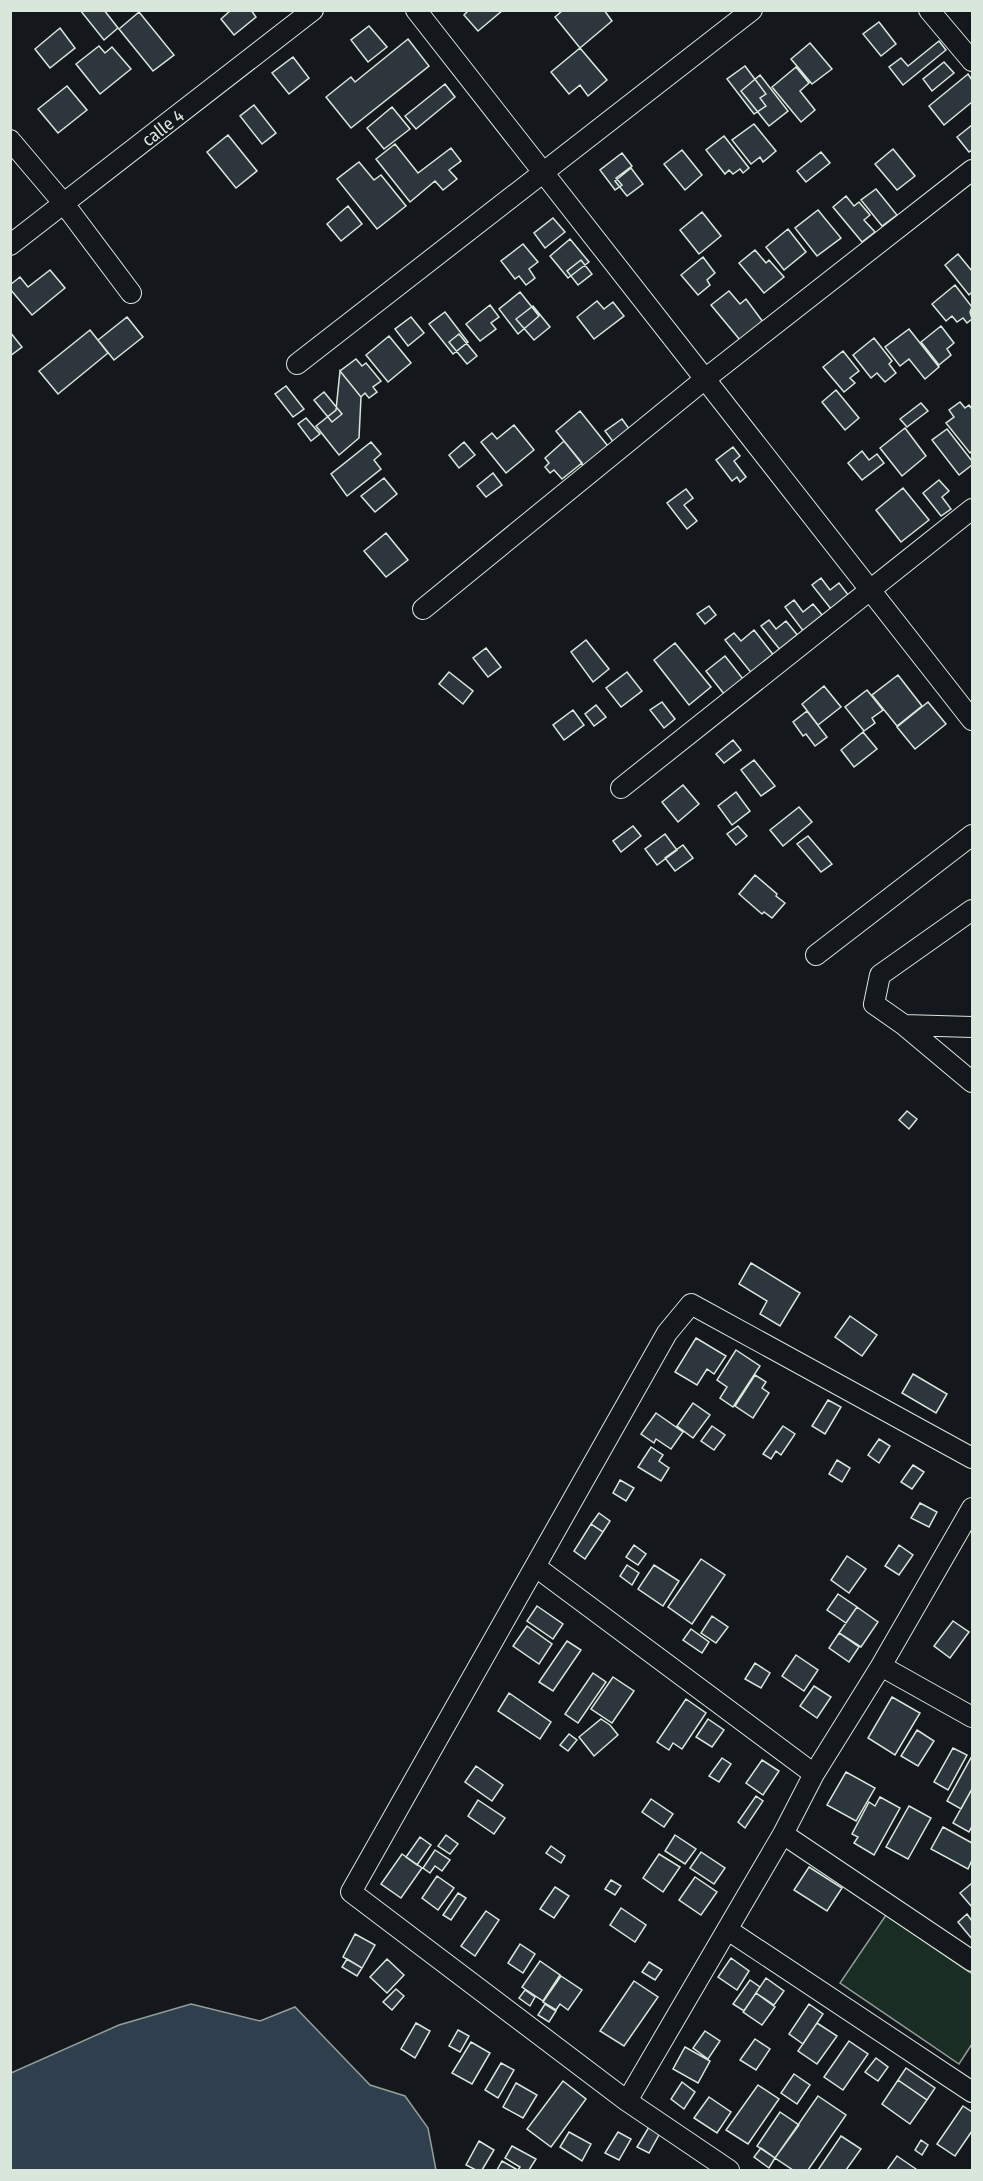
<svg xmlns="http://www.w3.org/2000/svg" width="983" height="2181" font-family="'Fira Sans Condensed',sans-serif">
  <rect width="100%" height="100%" fill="#14181c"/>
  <path fill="#1a2d24" stroke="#939e99" stroke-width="1.5" d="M886,1915L972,1974V2044L959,2064L840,1983Z"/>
  <path fill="#2f3f4d" stroke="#939e99" stroke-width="1.5" d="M191,2004L260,2021L295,2007L370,2085L405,2096L428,2128L436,2170H11V2073L119,2025Z"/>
  <path fill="#2c363c" stroke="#d8e6dc" stroke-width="1.5" d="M80,10H104L118,28L104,40Z
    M231,10H251L256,17L234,35L221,19Z
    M469,10H503L478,31L464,15Z
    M563,10H604L612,21L580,48L555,17Z
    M139,12L174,55L153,71L119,29Z
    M879,22L896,44L881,56L863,34Z
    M369,26L387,47L368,62L351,40Z
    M60,28L75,48L50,68L35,49Z
    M408,39L429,66L351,128L326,97L351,77L355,82Z
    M939,41L946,50L903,85L889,67L901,58L908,66Z
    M810,43L832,69L812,84L791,59Z
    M99,46L105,53L112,47L131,69L100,94L76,64Z
    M580,48L607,80L588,96L580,85L569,94L551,72Z
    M293,57L309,78L289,94L272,73Z
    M944,62L954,73L932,91L923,79Z
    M745,66L766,94L760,98L766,106L754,114L727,79Z
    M796,67L809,83L800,91L815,110L801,122L772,87Z
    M968,74L972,80V102L944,125L929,106Z
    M760,75L788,111L769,126L741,91Z
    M445,84L455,97L416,129L405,116Z
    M67,86L87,110L58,133L38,109Z
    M254,105L276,133L262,144L240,116Z
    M392,107L410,129L384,149L367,128Z
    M754,124L776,151L763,162L760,157L751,164L732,140Z
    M972,125V150L969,152L957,137Z
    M228,135L257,171L236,188L207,152Z
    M724,136L749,168L743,173L740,169L733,174L729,170L725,174L706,150Z
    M395,144L418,173L451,148L461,161L449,170L457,179L443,190L435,181L410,202L376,159Z
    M893,149L915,176L897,190L875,164Z
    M682,150L702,175L685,190L664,164Z
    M821,152L830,163L806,182L797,171Z
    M622,153L632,166L616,178L622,185L615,190L600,170Z
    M359,162L374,180L381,175L406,206L377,229L337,179Z
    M631,168L643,184L627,196L615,181Z
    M876,189L897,215L882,226L861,200Z
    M846,196L854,206L859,202L870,215L864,220L875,232L862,242L833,207Z
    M348,206L362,224L341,241L327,224Z
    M818,210L841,238L817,256L795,228Z
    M702,212L721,236L699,254L680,230Z
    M553,218L565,232L545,248L534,233Z
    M788,229L806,252L784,270L766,247Z
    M570,239L589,262L568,278L550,256Z
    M523,244L538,262L529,269L535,278L526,285L519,276L515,279L501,261Z
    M755,250L766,263L769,260L784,277L764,293L739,263Z
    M958,254L972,271V292L969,295L945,265Z
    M703,257L715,273L707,280L710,285L698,295L681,275Z
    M581,260L592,274L578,285L567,271Z
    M50,270L65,288L32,315L10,289V285L20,277L28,287Z
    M955,285L972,307L970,312L972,319L967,323L963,318L957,322L952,316L946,321L932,304Z
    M729,291L740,304L746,299L763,322L740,340L711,305Z
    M520,292L539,316L518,334L499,309Z
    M597,301L604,309L613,302L624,316L594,339L577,317Z
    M490,305L499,317L491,323L496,329L480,341L466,324Z
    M533,306L550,327L534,340L516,319Z
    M445,312L468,342L453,354L429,324Z
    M127,317L143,337L114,360L98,340Z
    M411,317L424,333L408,346L395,329Z
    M941,326L954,343L947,349L951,355L939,365L921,342Z
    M909,329L939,367L925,379L909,359L900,366L885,347Z
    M90,330L108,353L58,394L39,371Z
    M10,332L22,347L10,356Z
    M459,334L477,356L467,364L449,342Z
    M389,336L411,363L388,382L366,355Z
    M874,338L892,361L889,364L896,373L885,382L877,373L871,378L853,355Z
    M843,351L859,371L850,378L855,383L844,392L823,367Z
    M356,359L362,366L366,363L381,381L373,387L377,392L369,398L365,393L361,397L340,371Z
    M340,371L361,397L359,438L339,455L316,426L336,410Z
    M286,386L304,409L293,417L275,394Z
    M836,390L859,418L845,430L822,402Z
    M324,392L342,414L332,422L314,400Z
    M960,402L965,408L969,405L972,409V451L970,453L946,423L954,417L949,410Z
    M921,403L928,411L907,427L900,419Z
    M580,411L611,450L587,470L556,431Z
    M306,418L320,434L311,441L298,424Z
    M622,419L630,430L614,443L605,431Z
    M514,425L534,450L506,473L481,442L492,433L497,439Z
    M905,428L926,456L902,476L880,448Z
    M947,429L972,461V465L959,475L932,440Z
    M564,441L582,463L562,479L554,470L550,473L545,467L549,463L545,458Z
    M371,442L381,454L374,460L381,469L347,496L331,474Z
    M464,442L475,455L459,468L449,455Z
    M733,447L740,456L734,461L746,477L740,482L737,477L732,481L716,460Z
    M862,451L869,460L877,454L884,463L862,480L848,463Z
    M493,473L502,485L486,497L477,486Z
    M384,478L397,494L375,512L361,496Z
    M939,480L949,491L942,497L951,509L941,516L923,493Z
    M903,488L929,520L901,542L876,510Z
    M686,489L693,498L684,505L697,521L687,529L667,503Z
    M386,533L408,560L386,577L364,551Z
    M821,578L830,590L839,583L849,596L831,609L812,585Z
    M794,600L803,612L813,604L823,616L804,632L785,607Z
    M709,606L716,615L705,624L697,614Z
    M769,620L776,629L786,621L799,637L781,651L761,626Z
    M754,630L775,657L753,675L725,640L734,633L741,641Z
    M586,640L609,669L593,682L571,652Z
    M675,643L711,687L689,705L654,660Z
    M486,648L501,667L488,677L473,658Z
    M725,656L747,684L728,699L706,671Z
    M449,672L473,691L463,704L439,684Z
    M627,672L642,691L621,707L606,688Z
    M898,675L922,706L897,726L872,695Z
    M824,686L841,707L818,725L802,704Z
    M867,690L883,710L872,718L875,723L864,731L845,707Z
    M662,702L675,719L664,728L650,710Z
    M928,702L946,724L915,749L897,727Z
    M596,705L606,717L594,726L585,714Z
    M573,710L584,725L564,740L553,725Z
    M807,711L827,737L815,746L806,734L803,736L793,722Z
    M863,732L877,749L854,767L841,750Z
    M733,740L741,750L724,763L716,754Z
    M754,760L775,786L761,796L741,770Z
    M683,785L699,804L678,822L662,802Z
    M736,792L750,811L732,825L718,806Z
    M799,807L812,822L783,846L770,830Z
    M633,826L641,836L621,852L613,841Z
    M738,826L747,836L736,845L727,834Z
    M665,834L677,850L657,865L645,849Z
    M808,836L832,864L821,872L797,844Z
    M683,845L693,858L675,871L665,858Z
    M755,875L777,894L776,896L785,903L772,918L764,912L762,914L739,894Z
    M907,1111L917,1119L909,1129L899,1120Z
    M751,1263L800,1293L780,1326L760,1314L767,1301L739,1284Z
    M850,1316L877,1335L862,1356L835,1337Z
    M696,1338L726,1356L714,1374L707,1369L697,1385L675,1372Z
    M736,1350L760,1366L733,1407L720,1398L727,1387L717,1380Z
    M913,1374L947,1394L936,1413L902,1393Z
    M755,1375L766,1382L762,1388L769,1393L753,1418L735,1406Z
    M828,1400L841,1407L825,1434L812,1426Z
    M693,1403L710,1415L693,1438L677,1426Z
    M656,1413L683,1432L671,1449L656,1439L654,1443L641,1434Z
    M712,1426L725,1435L714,1450L701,1441Z
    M783,1426L795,1434L781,1455L776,1451L771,1459L763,1454Z
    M879,1439L890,1446L879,1463L868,1455Z
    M651,1447L663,1455L659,1461L669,1468L661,1481L638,1467Z
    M837,1460L850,1468L842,1482L829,1474Z
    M913,1465L924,1472L912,1489L901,1482Z
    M620,1480L634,1488L626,1501L613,1493Z
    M920,1503L937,1512L929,1527L911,1518Z
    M599,1513L610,1521L603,1532L591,1524Z
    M591,1524L603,1532L585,1559L574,1551Z
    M634,1545L646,1554L638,1565L626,1557Z
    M899,1545L913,1555L899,1575L885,1566Z
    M847,1556L866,1569L849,1593L831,1580Z
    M701,1559L725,1575L692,1624L668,1607Z
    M627,1565L639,1573L632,1585L620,1576Z
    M654,1565L679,1581L663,1606L638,1589Z
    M838,1594L857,1607L846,1623L827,1610Z
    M537,1606L563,1624L553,1639L527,1621Z
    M857,1607L878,1622L861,1647L839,1633Z
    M712,1616L728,1627L716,1643L701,1633Z
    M953,1621L969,1632L950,1658L934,1646Z
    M527,1626L552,1644L539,1664L513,1646Z
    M691,1629L709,1642L702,1653L683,1640Z
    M839,1633L859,1647L849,1662L829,1648Z
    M567,1641L581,1650L553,1691L539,1682Z
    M796,1655L818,1670L804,1691L782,1676Z
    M755,1663L770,1673L761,1688L745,1679Z
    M593,1673L606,1682L578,1723L565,1714Z
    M613,1677L634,1691L612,1723L591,1709Z
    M814,1686L831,1697L817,1718L800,1706Z
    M509,1693L551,1722L540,1739L498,1711Z
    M892,1697L920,1713L895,1755L868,1738Z
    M686,1699L706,1713L682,1749L673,1743L669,1750L657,1742Z
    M601,1719L610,1725L618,1735L594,1756L579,1737Z
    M708,1719L724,1730L712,1747L696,1737Z
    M917,1730L934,1741L918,1766L901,1756Z
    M569,1734L577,1740L568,1751L560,1745Z
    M953,1748L967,1755L948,1790L934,1782Z
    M972,1756V1789L961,1809L947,1801Z
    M722,1758L731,1764L719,1782L709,1776Z
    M762,1760L779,1771L763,1795L746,1783Z
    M476,1766L503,1785L492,1801L465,1782Z
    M846,1772L875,1788L856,1821L827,1805Z
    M972,1789V1826L969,1832L953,1823Z
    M756,1796L763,1801L745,1828L738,1822Z
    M880,1797L900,1808L874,1855L854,1843L858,1837L852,1834L869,1802L875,1806Z
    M651,1799L673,1814L664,1827L642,1812Z
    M478,1800L505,1818L494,1834L468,1816Z
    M909,1806L931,1818L908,1859L886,1847Z
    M943,1827L972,1843V1860L968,1869L931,1849Z
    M446,1835L458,1844L450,1854L438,1846Z
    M675,1835L696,1849L685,1864L665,1851Z
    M420,1837L431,1845L417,1865L406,1857Z
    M551,1846L565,1856L561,1863L546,1853Z
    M435,1850L450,1860L442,1871L435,1866L430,1873L423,1868Z
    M701,1852L725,1868L714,1884L690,1868Z
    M402,1854L422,1868L401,1898L381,1884Z
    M659,1854L680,1867L663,1892L643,1878Z
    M809,1867L842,1888L827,1911L794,1890Z
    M437,1876L454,1888L438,1910L422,1898Z
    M695,1877L717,1892L701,1915L679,1900Z
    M611,1880L621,1886L615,1895L605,1889Z
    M972,1883V1907L960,1893Z
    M555,1887L569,1896L554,1918L540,1909Z
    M458,1893L466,1898L451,1920L443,1915Z
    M621,1908L646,1925L635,1942L610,1925Z
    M486,1911L499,1920L475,1956L461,1946Z
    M967,1914L972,1921V1939L958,1922Z
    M355,1934L375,1945L362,1968L343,1957Z
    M520,1944L535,1954L523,1973L508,1963Z
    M731,1958L749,1971L737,1990L718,1977Z
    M347,1959L362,1968L357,1976L342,1967Z
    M387,1959L404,1975L387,1993L370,1977Z
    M540,1961L560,1975L543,2001L522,1987Z
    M649,1962L662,1970L655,1980L642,1972Z
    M561,1976L582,1990L568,2010L560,2004L556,2010L543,2002Z
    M766,1978L784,1991L774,2005L756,1993Z
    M750,1980L760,1987L744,2011L733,2004Z
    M634,1981L658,1997L624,2046L600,2031Z
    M396,1989L404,1996L392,2010L383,2002Z
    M525,1990L535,1997L530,2006L519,1998Z
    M756,1993L775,2007L762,2025L743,2012Z
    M545,2004L556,2011L549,2022L538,2015Z
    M809,2004L823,2014L803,2044L789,2034Z
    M416,2023L430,2031L415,2058L401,2049Z
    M817,2023L837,2036L817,2064L798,2051Z
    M458,2030L469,2036L460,2052L449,2046Z
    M705,2031L720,2041L708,2059L693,2048Z
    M755,2039L770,2049L756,2070L740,2060Z
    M849,2041L868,2054L843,2090L824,2077Z
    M471,2042L490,2053L472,2084L452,2073Z
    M685,2047L710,2061L698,2083L673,2069Z
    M876,2058L888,2067L878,2081L865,2072Z
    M501,2063L514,2070L498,2098L485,2090Z
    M906,2068L935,2088L927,2100L898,2080Z
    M794,2074L810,2085L797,2104L781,2093Z
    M898,2080L927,2100L910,2124L882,2104Z
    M563,2081L586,2099L551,2147L527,2129Z
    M682,2082L695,2092L684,2109L671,2099Z
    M516,2083L537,2095L523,2118L503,2107Z
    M758,2085L779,2099L748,2144L726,2130Z
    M818,2096L846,2115L808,2170H793L775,2158Z
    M709,2097L731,2112L717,2133L694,2118Z
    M963,2106L972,2112V2131L955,2156L937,2144Z
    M780,2112L799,2125L775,2158L757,2146Z
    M649,2127L660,2133L649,2153L637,2147Z
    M569,2132L591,2144L582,2161L560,2147Z
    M618,2132L631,2139L619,2160L605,2153Z
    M841,2136L861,2149L846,2170H818Z
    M921,2140L928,2145L922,2155L915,2150Z
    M479,2141L494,2150L482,2170H476L466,2165Z
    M512,2146L536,2159L529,2170H518L520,2167L505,2158Z
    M761,2148L775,2158L769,2168L754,2157Z
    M897,2156L916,2169L915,2170H887Z
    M502,2161L516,2169L514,2170H497Z"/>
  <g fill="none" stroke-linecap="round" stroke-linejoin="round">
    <defs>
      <path id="street" d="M416,10L972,720
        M929,10L972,61
        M10,140L65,205L131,293
        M10,245L313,10
        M297,364L752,10
        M423,609L705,379L972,170
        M621,788L972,509
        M972,910L880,975L874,1004L904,1025L972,1082
        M816,955L972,835
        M904,1025L972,1027
        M536,1567L814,1774
        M881,1666L972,1717
        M783,1834L972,1961
        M728,1930L972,2092
        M627,2101L783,1834L814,1774L881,1666L972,1508
        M729,2170L627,2101L351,1892L667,1333L691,1304L972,1458"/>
    </defs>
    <use href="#street" stroke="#d8e6dc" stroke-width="22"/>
    <use href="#street" stroke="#14181c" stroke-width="20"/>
  </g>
  <g text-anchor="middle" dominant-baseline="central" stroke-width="4.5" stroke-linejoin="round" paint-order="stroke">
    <g font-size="18" fill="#d8e6dc" stroke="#14181c">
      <text transform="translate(163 128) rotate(-38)">calle 4</text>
    </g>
  </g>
  <rect width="983" height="2181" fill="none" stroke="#d8e6dc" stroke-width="24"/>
</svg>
